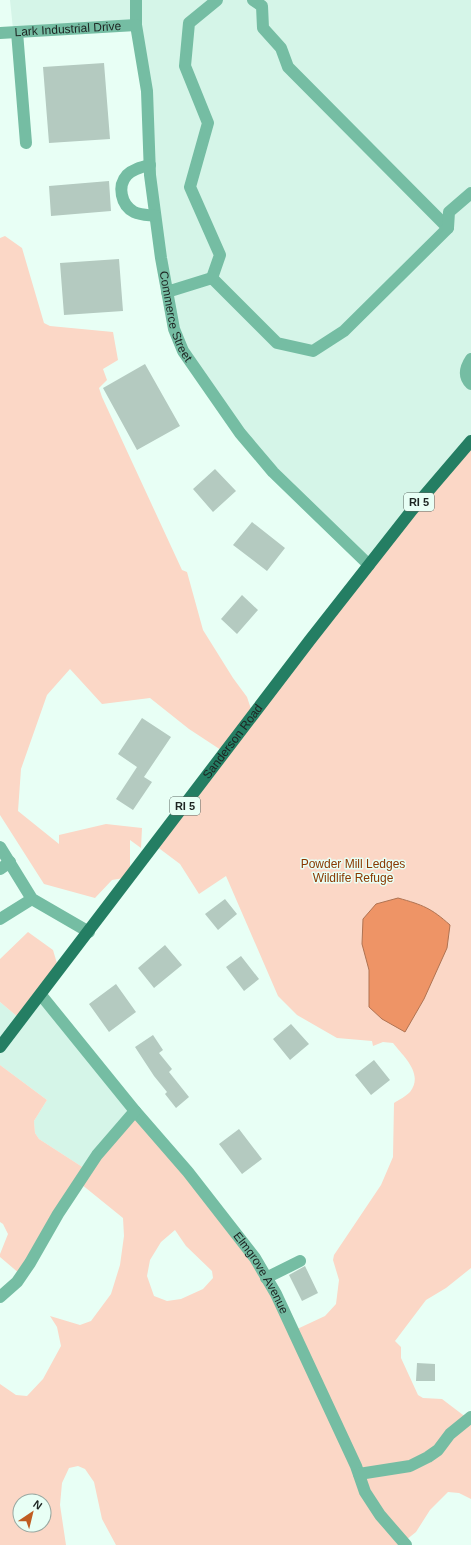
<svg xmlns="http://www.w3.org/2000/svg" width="471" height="1545" font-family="Helvetica,sans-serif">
  <rect width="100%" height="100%" fill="#e8fff5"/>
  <path fill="#d5f5e8" d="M10,0H471V441L372,561L275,473L184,351L169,298L138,26L13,29Z
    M46,1000L134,1107L87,1170L39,1139L35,1133L34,1121L47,1100L0,1065V1002L19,1018L30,1009Z"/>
  <path fill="#fbd7c6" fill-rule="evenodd" d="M5,236L22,248L44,323L50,326L113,332L118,360L103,369L107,380L99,388L102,397L182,570L187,572L203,630L233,678L247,697L253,715L471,441V1268L446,1288L426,1300L395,1341L401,1347V1358L418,1395L423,1398L442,1399L467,1418L471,1415V1499L459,1493L448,1492L430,1510L416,1532L406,1540L410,1545H116L102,1519L94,1482L85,1469L78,1466L69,1468L62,1483L60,1505L66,1545H0V1384L16,1395L27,1396L43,1379L61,1346L57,1327L50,1316L80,1325L91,1321L111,1294L120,1265L124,1236L123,1218L81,1184L20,1274L0,1257V1254L8,1234L3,1224L0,1222V1065L47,1100L34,1121L35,1133L39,1139L87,1170L135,1110L213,1202L295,1330L325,1316L336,1304L339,1280L333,1260L334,1255L381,1185L393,1157L394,1103C399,1100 406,1096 410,1092C424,1074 404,1057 393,1043L383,1042L373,1046L372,1041L337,1038L297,1015L278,996L226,876L199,894L180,864L156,846L224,752L189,729L150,698L102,704L70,669L47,695L21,769L18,811L59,844V835L106,824L142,828L141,848L130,840V877L112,880L95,898L44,884L0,815V238ZM175,1230L186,1246L212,1271L213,1278L203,1289L181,1299L167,1301L154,1296L147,1276L150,1260L161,1242ZM20,1501H44V1525H20Z
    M28,932L53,950L59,970L19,1018L0,1002V959Z"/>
  <path fill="#ee9466" stroke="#af7352" d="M398,898C423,905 431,908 450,925L447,948L424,999L405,1032L382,1019L369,1007V970L362,944L363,919L376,904Z"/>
  <path fill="#b4cac0" d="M104,63L110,139L49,143L43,67Z
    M109,181L111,211L51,216L49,186Z
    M119,259L123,311L64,315L60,263Z
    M145,364L180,426L137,450L103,388Z
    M215,469L236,491L213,512L193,489Z
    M252,522L285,548L267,571L233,545Z
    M242,595L258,610L237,634L221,619Z
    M142,718L171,737L144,777L152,782L133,810L116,799L137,767L118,754Z
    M225,899L237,914L218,930L205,914Z
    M165,945L182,965L154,988L138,968Z
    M241,956L259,979L244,991L226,967Z
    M116,984L136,1012L109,1032L89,1004Z
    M291,1024L309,1044L290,1060L273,1039Z
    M153,1035L163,1050L159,1053L172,1069L169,1072L189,1097L176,1108L165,1094L167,1092L154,1076L135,1047Z
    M374,1060L390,1080L371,1095L355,1075Z
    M239,1129L262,1159L242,1174L219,1144Z
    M305,1266L318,1293L302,1301L289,1275Z
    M417,1363L435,1364V1381H416Z"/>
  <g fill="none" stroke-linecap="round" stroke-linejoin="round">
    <g stroke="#75bda3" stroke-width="12">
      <path id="s1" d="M136,0V25L147,91L150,175L161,258L174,329L183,351L240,433L273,472L369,565"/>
      <path d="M253,0L262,6L263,28L281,48L288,67L448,228"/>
      <path d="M17,32L26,143"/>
      <path id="s2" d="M0,33L136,25"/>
      <path d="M150,165C142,167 133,169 127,175C117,186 121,205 134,212C141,215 148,215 155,216"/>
      <path d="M212,278L220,255L190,187L208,123L185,66L189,23L217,0"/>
      <path d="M167,292L212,278L277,343L313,351L344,331L448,228L449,212L471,193"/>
      <path d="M471,359C465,368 463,376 471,384"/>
      <path d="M0,847L32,899L89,932"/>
      <path d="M0,869L10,862"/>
      <path d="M0,919L32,899"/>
      <path id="s3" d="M41,995L135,1111L188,1172L255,1258L276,1294L356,1466L365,1492L380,1515L406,1545"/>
      <path d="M266,1278L300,1261"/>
      <path d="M0,1297L17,1282L30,1263L58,1214L97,1155L135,1111"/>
      <path d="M359,1474L410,1466L428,1457L438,1450L450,1434L471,1417"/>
    </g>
    <path stroke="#247e63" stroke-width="12" id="s4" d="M0,1047L310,640L412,510L471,441"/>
  </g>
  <g text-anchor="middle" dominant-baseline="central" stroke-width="3" stroke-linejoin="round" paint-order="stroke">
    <g fill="#e8fff5" stroke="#5a6661" stroke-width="1">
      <rect x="404" y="493" width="30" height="18" rx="3"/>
      <rect x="170" y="797" width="30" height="18" rx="3"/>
    </g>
    <g font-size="11" font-weight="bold" fill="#1d2522">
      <text x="419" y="502">RI 5</text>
      <text x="185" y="806">RI 5</text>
    </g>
    <g font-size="12" fill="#1d2522" stroke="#e8fff5">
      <text stroke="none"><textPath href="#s2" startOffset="68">Lark Industrial Drive</textPath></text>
      <text stroke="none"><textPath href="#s1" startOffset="320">Commerce Street</textPath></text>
      <text stroke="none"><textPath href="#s4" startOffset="384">Sanderson Road</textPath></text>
      <text stroke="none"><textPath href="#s3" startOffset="355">Elmgrove Avenue</textPath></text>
    </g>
    <g font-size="12" fill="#893900" stroke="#e8fff5">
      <text x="353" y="864">Powder Mill Ledges<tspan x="353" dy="14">Wildlife Refuge</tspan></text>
    </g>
  </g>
  <g transform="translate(32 1513) rotate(35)"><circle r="19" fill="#e8fff5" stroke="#97a8a1"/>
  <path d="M0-3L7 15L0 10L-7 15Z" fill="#c05d23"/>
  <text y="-6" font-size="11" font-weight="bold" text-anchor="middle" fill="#1d2522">N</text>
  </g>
</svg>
